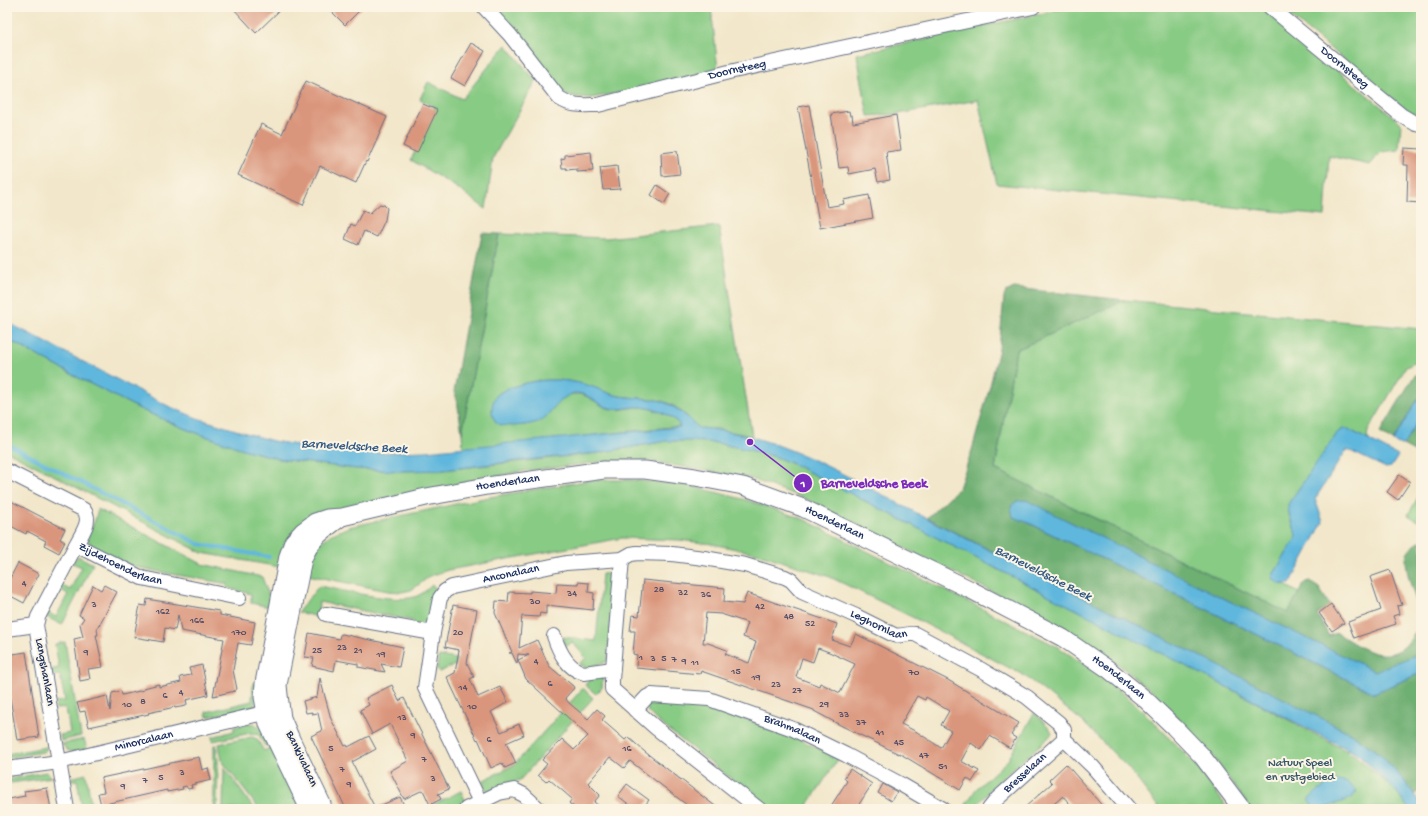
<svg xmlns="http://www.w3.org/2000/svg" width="1428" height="816" font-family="'Gochi Hand',sans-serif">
  <rect width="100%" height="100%" fill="#fcf5e5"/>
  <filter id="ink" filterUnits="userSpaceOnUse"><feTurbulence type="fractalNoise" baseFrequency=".025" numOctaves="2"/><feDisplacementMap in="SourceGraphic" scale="8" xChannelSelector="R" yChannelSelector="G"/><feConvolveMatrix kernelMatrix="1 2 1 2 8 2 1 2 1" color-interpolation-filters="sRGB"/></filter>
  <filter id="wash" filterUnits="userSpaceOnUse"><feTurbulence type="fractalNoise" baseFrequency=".012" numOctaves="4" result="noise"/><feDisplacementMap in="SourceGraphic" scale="16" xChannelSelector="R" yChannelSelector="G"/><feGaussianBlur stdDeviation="0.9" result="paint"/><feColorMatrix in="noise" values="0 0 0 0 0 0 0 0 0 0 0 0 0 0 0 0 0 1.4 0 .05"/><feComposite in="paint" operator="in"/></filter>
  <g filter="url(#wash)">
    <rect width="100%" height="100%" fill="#f2e7ca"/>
    <path fill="#88cb84" stroke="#527d71" d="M505,7H711L718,70L660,85L591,98L568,96L557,88L499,17Z
      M1071,7H1261L1401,123L1399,150L1381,152L1370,165L1329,156L1325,216L997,184L978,100L898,114L868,116L857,54Z
      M1279,7H1421V117L1403,107Z
      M506,45L536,81L493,158L486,209L454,186L411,160L435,107L420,99L428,82L462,99Z
      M719,226L752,436L717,429L698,428C688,417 676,404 661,401C647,398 632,398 618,396C608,394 599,389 589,386C559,376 528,379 499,393L498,423L506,425H525L568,395C588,390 594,405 611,409C621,411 630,407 639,407C650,407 677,416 680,427H670L568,438L463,448L462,433L499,234L606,238Z
      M1125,300L1421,329V360L1406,367L1368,431L1367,437L1370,441L1348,429L1289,515L1296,533V538L1273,575L1280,584L1285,585L1299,593L1288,613L995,469L1016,350Z
      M7,339L77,377L142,410L188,430L243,449L279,459L357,469L399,471L443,470L598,453L667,441H693L717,443L758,452L776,457L797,466L1208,677L1356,756L1396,791L1409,809H1251L1208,750L1153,692L1100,650L1049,620L806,499L749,478L648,461H609L517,472L367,503L280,567L202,553L7,451Z
      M591,480H631L687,485L743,499L801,518L1058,647L1103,677L1141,709L1196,765L1228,809H1160L1129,769L1082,721L1025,676L918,620L830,577L760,554L712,544L679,540L622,538L448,570L430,576L417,586L411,590L402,592L388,591L303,574L315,547L330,535L349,527L484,498Z
      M1421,492V523L1408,515Z
      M98,509L202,564L262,577L270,599V607L251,603V594L227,588L228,584L144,569L127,564L92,547L88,540V535L95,520Z
      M78,556L93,564L62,625L45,616L47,612L56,617L68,594L59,589L61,585L70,590L82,567L72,563Z
      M615,573L608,659L606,662L587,668L579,664L586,658L572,642L564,647L563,644V637L596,641L602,574Z
      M432,585L436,588L430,619C425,626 421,625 413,624V621L319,602L318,617L298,612L319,586C342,590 394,603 414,597C421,595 427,590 432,585Z
      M65,642L81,736L61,741L60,735L70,733L66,708L56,709L55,702L65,701L60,675L51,676L50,670L59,668L55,644Z
      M439,656L456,659L455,665L439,672L437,668Z
      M592,677H603L602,688L596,694L585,685Z
      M253,683L257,684C256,710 256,709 231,716L230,712L207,717L206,712L252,701Z
      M583,688L593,698L519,781L517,780L514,783L487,793L482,781L514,765Z
      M658,701L704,704L714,707L794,737L839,758L805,809H770L656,720L648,712L647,706L652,702Z
      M1034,713L1049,727L1052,733L1048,738L1000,780L973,809H963L976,789L1008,760Z
      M252,723C262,726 265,735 269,744L265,746L259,735L251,733L213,741L212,737L234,731V727Z
      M252,737L257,739L264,751L271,747L301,809H259L222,761L219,744Z
      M84,739L87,749L73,752L67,750L62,744Z
      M214,745H216L218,762L217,809H215L214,804Z
      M46,747L47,749L43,752L7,758V754Z
      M224,767L254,809H223Z
      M46,772L52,777L11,783L10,779Z
      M86,774L92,809H82L77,780L68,781L67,779Z
      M461,791L467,804L457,809H425Z"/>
    <path fill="#6eaf72" stroke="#446f68" d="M482,233L499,234L462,433L457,400L454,392Z
      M1014,288L1125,300L1016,350L995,469L1288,613L1304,583L1310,582L1319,588L1330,606L1317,614L1329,636L1337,633C1357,645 1381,665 1404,647C1408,643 1412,637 1416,632L1421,643V653L1375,672L1223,598L1013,516L1031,524L1218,615L1374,693L1421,673V749L1417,750L1418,757L1421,758V791L1414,794L1406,783L1381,755L1354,735L927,518L959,488L972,450L990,386L999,349L1004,297L1006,292Z
      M1421,373V394L1393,441L1380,433L1414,376Z
      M1421,415V459L1416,453L1403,446Z
      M1421,541V615C1417,603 1402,565 1407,554C1410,548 1416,544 1421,541Z"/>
    <path fill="#60b7dd" stroke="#3e739e" d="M7,322L168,406L197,418L239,431L273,441L321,449L372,453L425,451L680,427C677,416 650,407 640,407C630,406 619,411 609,408C597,405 589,393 576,393C563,394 551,411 543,420C534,425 507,428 498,424C494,421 492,415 492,410C492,405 493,400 496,396C501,391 508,388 515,386C539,378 563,378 587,385C598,388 608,394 619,396C630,398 655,398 664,402C678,408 688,417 698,428C766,432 826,465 885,496C916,513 947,529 979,545C1104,608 1229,670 1354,735L1381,755L1406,783L1421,804V809H1409L1396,791L1359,755L797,466L776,457L758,452L717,443L693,441H667L598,453L517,461L443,470L399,471L357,469L279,459L243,449L188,430L142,410L77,377L7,339Z
      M1421,394V415L1403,446L1393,441Z
      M1343,429H1348L1398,456L1391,467L1386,468L1348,450L1345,452L1315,499L1323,522L1290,584H1280L1272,579L1273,575L1296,538C1296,526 1287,516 1288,504L1338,432Z
      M1026,500L1223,598L1375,671L1421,653V673L1374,693L1218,615L1031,524L1013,517L1011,506L1017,501Z
      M1334,781L1346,782L1357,791L1352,798L1324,808L1315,809L1308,800L1318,791Z"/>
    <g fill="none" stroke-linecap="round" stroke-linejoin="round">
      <path stroke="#60b7dd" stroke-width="4" d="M7,444L199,544L269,557"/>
    </g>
    <g id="blocks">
      <path fill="#da967d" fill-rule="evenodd" d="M232,7H283L256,33Z
        M327,7H363L345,25Z
        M471,43L485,51L465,86L451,78Z
        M306,81L387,117L367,162L366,161L356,183L320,166L303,205L238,175L261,124L282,134Z
        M423,104L437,110L417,153L403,146Z
        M809,105L827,207L844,204L843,200L869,195L873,218L820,228L798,107Z
        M849,111L850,116L852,115L853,123L896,115L901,150L886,152L890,180L878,182L875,169L849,174L848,167L839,168L831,114Z
        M1404,148L1421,149V203L1407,202L1408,165H1403Z
        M677,151L680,174L662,176L661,153Z
        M591,152L593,171L577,172V169L567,170L566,168H562L561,159L565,158V155Z
        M617,166L620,189L603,190L600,168Z
        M657,185L670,194L664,204L651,195Z
        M380,204L384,205L387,208L385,220L377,237L364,231L358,245L345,239L351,224L355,226L363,210L370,213Z
        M1399,475L1410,482L1398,500L1387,492Z
        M7,499L65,529L60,539L65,542L59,553L44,545L46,541L27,531L26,534L7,524Z
        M18,563L39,574L24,603L7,594V584Z
        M1390,570L1402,605L1397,606L1399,614L1393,616L1396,624L1354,638L1348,622L1381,610L1370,577Z
        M643,580L725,588L724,602L743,604L747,593L837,624L832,640L850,646L856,634L948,680L1019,723L1011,735L1016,738L1010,748L990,736L981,750L971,743L961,761L979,771L972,782L967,778L960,790L899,753V754L842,726L814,711V710L701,671L700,674L636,668L637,655L633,654L635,631H630L632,615L639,616ZM706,613L721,614L748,623L743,637L756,642L749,663L725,654L727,650L708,643H703ZM818,648L829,652L855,664L840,693L820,683L819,686L796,677L802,658L813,662ZM917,696L925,700L926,697L949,711L941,725L951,731L941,748L917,732L901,724Z
        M578,582L589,583L588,592L594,593L593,610L546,605V614L540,613L539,617L522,616L519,648L537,640L549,666L573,686L574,688L565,698L569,703L588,719L597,709L605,716L602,720L625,740L628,737L645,752L719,809H692L630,761L624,768L610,757L588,783L600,795L594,802L603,809H576L569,803L572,799L549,779L546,782L538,775L547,764L542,760L562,739L574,750L588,736L526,679L518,660L529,655L518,654L517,664L512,653H509L512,652L495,613L496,601L508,602L509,592L530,593V591L556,593L557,583L578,584Z
        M93,585L101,590L104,585L117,592L97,629L98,635H96L103,667L88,669L90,679L80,681L74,639L83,637L80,624L84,618L79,615Z
        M147,599L219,611L220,612V615L255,622L251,645L238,643L233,670L237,689L235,690V691L213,696L224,639L181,631L178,615L175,630L165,628L163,642L134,637L140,605L146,606Z
        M1331,604L1344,623L1332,631L1319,613Z
        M453,605L477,610L467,663L474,677L470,679L478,697L500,687L508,702L491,712L501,732L519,724L524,735L506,743L516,763L505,768L502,763L491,768L478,739L477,740L447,677L455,673L459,650L445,647Z
        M309,633L339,639L340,635L342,634L403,647L399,667L381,664L385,672L358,667V664L336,660L334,671L312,666L314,658L305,657Z
        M26,652L39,737L17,740L7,679V655Z
        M202,665L208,695L186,700L187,704L186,706L175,708V707L148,713L149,714L89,727L85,711L80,712L77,703L107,696L110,711L112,693L121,691L122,695L144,690V688L159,684V687L181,682L180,677L191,675L189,668Z
        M320,678L331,719L345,746L347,745L348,747L369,736L376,749L352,762L375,808L400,797L406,809H346L311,736L322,731L318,713L312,714V712L306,713L303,701L317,697Z
        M392,685L399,701L404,698L449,789L438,794L441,799L430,805L423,790L404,799L390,771L408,761L390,724L372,734L360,710L369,705L366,698Z
        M199,757L202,770L208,768L211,780L191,785L192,788L188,789L186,786L182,787L183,789L167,792V790L101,805L98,793L104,792L101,778Z
        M1066,764L1105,809H1074L1063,796L1048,809H1023L1052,783L1049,780Z
        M850,769L872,784L856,809H829L847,781L844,778Z
        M627,784L649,800L642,809H635L618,796Z
        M883,784L897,792L891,801L878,793Z
        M47,788L51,809H9V799L25,796L24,791Z"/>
    </g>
  </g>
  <g filter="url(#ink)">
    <use href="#blocks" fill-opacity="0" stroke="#666f84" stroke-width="1"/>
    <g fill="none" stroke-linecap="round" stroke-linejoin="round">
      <defs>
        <g id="minor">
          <path id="s1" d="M484,7L510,35L559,98C573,107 582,105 598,105L729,72L1033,7"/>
          <path id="s2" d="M1270,7L1401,115L1416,124L1421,125"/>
          <path id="s3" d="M7,471L84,510C92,521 82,533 76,545L142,578L239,598"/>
          <path id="s4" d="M622,559L631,554L637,553L672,554L704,558L745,565L785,577L791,580L802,592L856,616L894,635C901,637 907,633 915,634L982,670L1027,697L1059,723L1064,730V739L1093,767L1129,809"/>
          <path d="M622,559L612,680V689L656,728L759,809"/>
          <path d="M326,614L433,633"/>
          <path d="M7,629L36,625"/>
          <path d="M554,636C559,651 567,669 584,673L613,669"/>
          <path id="s5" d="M635,710L647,697L651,695L709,699L793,729L846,755L902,785L943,809"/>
          <path id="s6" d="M7,769L59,762L276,710"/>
          <path id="s7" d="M480,802L425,688L433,633L440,598L445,591L452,587L566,563L622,559"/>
          <path d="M67,809L36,625L38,617L76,545"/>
          <path d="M466,809L499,793L514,790L524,795L539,809"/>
          <path id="s8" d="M989,809L997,799L1064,739"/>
        </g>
        <g id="tertiary">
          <path id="s9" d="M309,809L268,724L263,697L264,683L288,556L293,542L303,531L315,522L327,518L342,517L426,497L487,486L604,470H645L695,477L743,486L803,508L971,590L1063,638L1108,669L1146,700L1174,727L1202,756L1242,809"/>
          <path d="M323,809L322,804L290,737L282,718L279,695L278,685L303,559C312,537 322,532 340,518"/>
        </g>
      </defs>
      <use href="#minor" stroke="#666f84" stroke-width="16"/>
      <use href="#tertiary" stroke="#666f84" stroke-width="19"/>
      <use href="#minor" stroke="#fff" stroke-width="14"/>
      <use href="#tertiary" stroke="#fff" stroke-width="17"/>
    </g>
  </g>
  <g text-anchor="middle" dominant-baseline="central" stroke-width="4" stroke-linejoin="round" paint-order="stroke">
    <g font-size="10" fill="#4b4966">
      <text x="24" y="584">4</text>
      <text x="659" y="590">28</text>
      <text x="683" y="593">32</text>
      <text x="572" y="594">34</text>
      <text x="706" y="595">36</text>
      <text x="535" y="602">30</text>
      <text x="94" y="605">3</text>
      <text x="760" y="607">42</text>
      <text x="163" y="612">162</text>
      <text x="789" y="617">48</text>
      <text x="197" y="621">166</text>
      <text x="810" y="624">52</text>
      <text x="239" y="633">170</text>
      <text x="458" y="633">20</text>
      <text x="342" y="648">23</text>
      <text x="317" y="651">25</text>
      <text x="358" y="651">21</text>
      <text x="86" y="653">9</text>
      <text x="381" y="655">19</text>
      <text x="641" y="658">1</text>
      <text x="653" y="659">3</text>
      <text x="664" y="659">5</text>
      <text x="674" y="660">7</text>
      <text x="536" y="662">4</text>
      <text x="684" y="662">9</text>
      <text x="695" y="663">11</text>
      <text x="736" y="672">15</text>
      <text x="914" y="673">70</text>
      <text x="756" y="678">19</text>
      <text x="550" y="684">6</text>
      <text x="776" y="685">23</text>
      <text x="463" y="688">14</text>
      <text x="797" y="691">27</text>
      <text x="181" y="693">4</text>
      <text x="165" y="696">6</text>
      <text x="143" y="702">8</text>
      <text x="127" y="705">10</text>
      <text x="824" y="705">29</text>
      <text x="472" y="707">10</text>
      <text x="844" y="715">33</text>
      <text x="402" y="718">13</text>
      <text x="861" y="723">37</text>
      <text x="880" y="733">41</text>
      <text x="413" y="736">9</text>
      <text x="489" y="740">6</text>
      <text x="899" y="743">45</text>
      <text x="331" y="749">5</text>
      <text x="627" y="749">16</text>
      <text x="924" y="756">47</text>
      <text x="424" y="760">7</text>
      <text x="943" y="767">51</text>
      <text x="342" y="770">7</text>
      <text x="182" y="773">3</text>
      <text x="161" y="778">5</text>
      <text x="433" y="779">3</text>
      <text x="145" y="781">7</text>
      <text x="349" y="785">9</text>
      <text x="123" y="787">9</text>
    </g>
    <g font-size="12" fill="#1b2f5e" stroke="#fcf5e5">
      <text stroke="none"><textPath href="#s2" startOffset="96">Doornsteeg</textPath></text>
      <text stroke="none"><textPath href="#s1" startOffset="302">Doornsteeg</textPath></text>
      <text stroke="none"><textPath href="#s9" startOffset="507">Hoenderlaan</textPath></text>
      <text stroke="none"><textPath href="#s9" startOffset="843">Hoenderlaan</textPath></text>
      <text stroke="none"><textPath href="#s3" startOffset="173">Zijdehoenderlaan</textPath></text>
      <text stroke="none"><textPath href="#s7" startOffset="295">Anconalaan</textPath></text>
      <text stroke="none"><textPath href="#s4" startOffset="274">Leghornlaan</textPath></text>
      <text transform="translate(44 672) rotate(80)">Langshanlaan</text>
      <text stroke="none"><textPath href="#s9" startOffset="1167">Hoenderlaan</textPath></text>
      <text stroke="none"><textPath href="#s5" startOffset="169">Brahmalaan</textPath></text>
      <text stroke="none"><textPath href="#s6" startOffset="140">Minorcalaan</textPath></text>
      <text transform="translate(301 759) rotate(65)">Bankivalaan</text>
      <text stroke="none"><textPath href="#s8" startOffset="51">Bresselaan</textPath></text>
    </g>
    <g font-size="12" fill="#365668" stroke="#fcf5e5">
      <text x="1300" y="764">Natuur Speel<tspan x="1300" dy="14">en rustgebied</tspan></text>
    </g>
    <g font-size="13" font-style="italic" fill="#305884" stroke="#fcf5e5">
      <text transform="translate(354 447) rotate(3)">Barneveldsche Beek</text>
      <text transform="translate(1043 574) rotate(27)">Barneveldsche Beek</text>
    </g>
  </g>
  <path fill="none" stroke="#7b2cbf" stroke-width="1.5" d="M750 442L803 483"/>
  <g fill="#7b2cbf" stroke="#fcf5e5" stroke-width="1.5">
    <circle cx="750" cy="442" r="4"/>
    <circle cx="803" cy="483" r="10"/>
  </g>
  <g font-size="12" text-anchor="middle" font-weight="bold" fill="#fff">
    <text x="803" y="487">1</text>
  </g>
  <g font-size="13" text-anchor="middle" font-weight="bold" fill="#7b2cbf" stroke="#fcf5e5" stroke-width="4" stroke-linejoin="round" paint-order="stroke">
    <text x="874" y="487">Barneveldsche Beek</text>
  </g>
  <rect width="1428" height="816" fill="none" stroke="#fcf5e5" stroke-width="24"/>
</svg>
